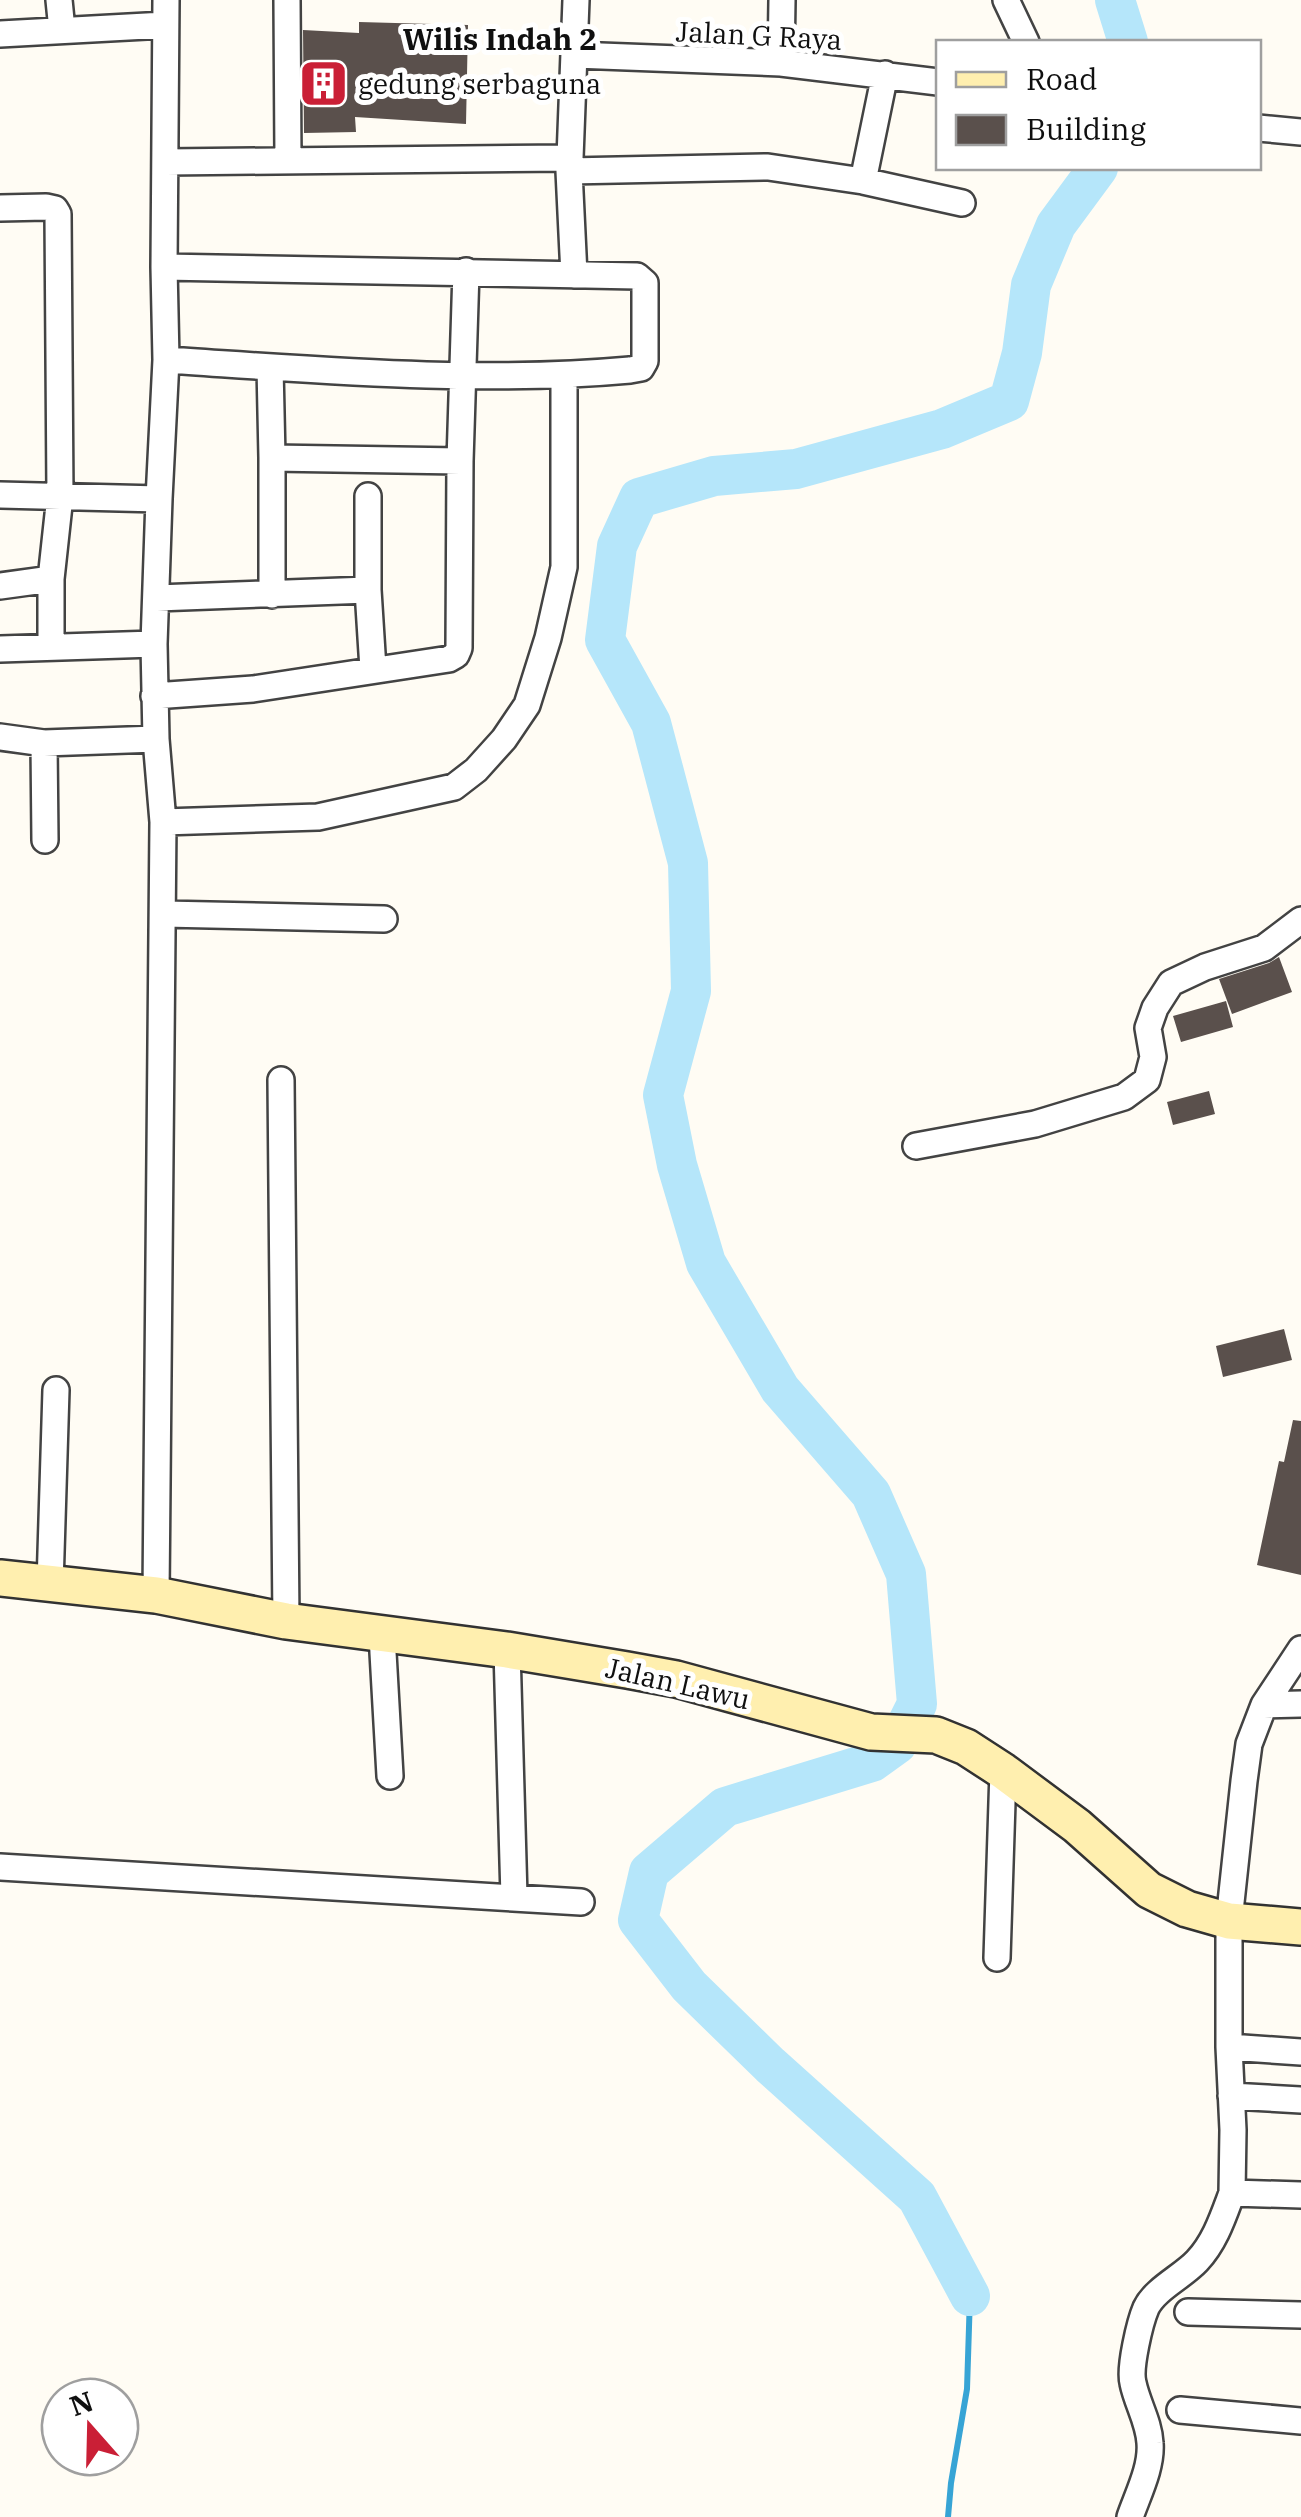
<svg xmlns="http://www.w3.org/2000/svg" width="1301" height="2517" font-family="'IBM Plex Serif',serif">
  <rect width="100%" height="100%" fill="#fffcf4"/>
  <g fill="none" stroke-linecap="round" stroke-linejoin="round">
    <path stroke="#37a4d5" stroke-width="6" d="M948,2517L951,2483L967,2389L970,2296"/>
    <path stroke="#b5e6fa" stroke-width="40" d="M1115,0L1128,42
      M970,2296L917,2197L770,2065L689,1986L638,1920L649,1872L725,1807L872,1762L897,1744L917,1704L906,1574L871,1494L780,1389L706,1263L677,1165L663,1095L691,991L688,863L651,723L605,640L617,546L639,498L714,476L796,469L942,429L1009,401L1022,353L1031,285L1056,225L1098,168"/>
  </g>
  <path fill="#5a504c" d="M359,22L468,25L466,124L355,117L356,132L304,133L303,30L359,33Z
    M1279,957L1292,992L1232,1014L1219,979L1269,963Z
    M1226,1001L1233,1027L1181,1042L1173,1016Z
    M1209,1091L1215,1114L1173,1125L1167,1102Z
    M1284,1329L1292,1360L1223,1377L1216,1346Z
    M1293,1420L1301,1421V1575L1257,1565L1279,1461L1284,1462Z"/>
  <g fill="none" stroke-linecap="round" stroke-linejoin="round">
    <defs>
      <path id="street" d="M59,0L62,30
        M287,0L288,160
        M1006,0L1026,42
        M0,34L165,25
        M575,55L781,63L938,82
        M781,63L782,0
        M1258,128L1301,132
        M570,158L576,0
        M166,162L570,158L569,171L768,167L863,181L885,74
        M569,171L574,275
        M863,181L962,203
        M0,208L46,207L55,209L58,214L60,496L51,579V647
        M164,267L637,276L645,283V361L641,368L630,370C476,384 320,370 166,360
        M270,367L272,458L460,461
        M272,458V595
        M0,495L159,499
        M368,496V590L373,669
        M0,586L51,579
        M157,598L368,590
        M0,649L154,644
        M154,696L253,689L449,659L456,655L459,648L460,461L466,271
        M0,737L44,743L156,739
        M44,743L45,840
        M163,822L318,817L454,787L476,770L504,739L527,705L548,638L564,567V376
        M164,914L384,919
        M281,1080L286,1621
        M916,1146L1035,1124L1124,1097L1147,1080L1153,1057L1148,1028L1155,1008L1171,983L1205,967L1264,948L1301,920
        M50,1585L56,1390
        M156,1595L163,822L156,739L154,644L159,499L166,360L164,267L166,0
        M382,1635L390,1776
        M1301,1649L1264,1705L1249,1744L1244,1781L1229,1921V2047L1233,2130L1232,2193L1301,2195
        M507,1650L514,1897
        M1264,1705L1301,1704
        M0,1867L581,1902
        M997,1958L1003,1771
        M1229,2047L1301,2052
        M1231,2096L1301,2100
        M1188,2312L1301,2315
        M1180,2410L1301,2421
        M1130,2517C1138,2494 1152,2467 1150,2443C1149,2422 1137,2403 1133,2383C1129,2368 1140,2322 1146,2308C1155,2289 1182,2277 1197,2261C1215,2242 1223,2217 1232,2193"/>
      <path id="secondary" d="M0,1578L156,1595L286,1621L507,1650L627,1670L676,1679L871,1732L936,1735L966,1747L1003,1771L1077,1826L1149,1890L1187,1909L1229,1921L1301,1927"/>
    </defs>
    <use href="#street" stroke="#434343" stroke-width="30"/>
    <use href="#secondary" stroke="#323232" stroke-width="40"/>
    <use href="#street" stroke="#fff" stroke-width="25"/>
    <use href="#secondary" stroke="#ffefaf" stroke-width="35"/>
  </g>
  <defs>
    <symbol id="building-square" viewBox="-11 -11 22 22"><rect x="-9" y="-9" width="18" height="18" rx="4" fill="#ca1f36" stroke="#fff"/><path d="M-4-6H4V6H1V3H-1V6H-4ZM-2.5-4.3h1.7v1.8h-1.7ZM.8-4.3h1.7v1.8H.8ZM-2.5-1h1.7V.8h-1.7ZM.8-1h1.7V.8H.8Z" fill="#fff"/></symbol>
  </defs>
  <g fill-rule="evenodd">
    <use href="#building-square" x="296" y="56" width="55" height="55"/>
  </g>
  <g text-anchor="middle" dominant-baseline="central" stroke-width="10" stroke-linejoin="round" paint-order="stroke">
    <g font-size="28" fill="#101010" stroke="#fff">
      <text transform="translate(759 35) rotate(3)">Jalan G Raya</text>
      <text transform="translate(678 1683) rotate(13)">Jalan Lawu</text>
    </g>
    <g font-size="28" fill="#101010" stroke="#fff" text-anchor="start">
      <text x="358" y="83">gedung serbaguna</text>
    </g>
    <g font-size="30" font-weight="bold" fill="#101010" stroke="#fff">
      <text x="500" y="38">Wilis Indah 2</text>
    </g>
  </g>
  <rect x="936" y="40" width="325" height="130" fill="#ffffff" stroke="#9f9f9f" stroke-width="2.5"/>
  <rect x="956" y="72" width="50" height="15" fill="#ffefaf" stroke="#9f9f9f" stroke-width="2.5"/>
  <text x="1026" y="90" font-size="30" fill="#101010">Road</text>
  <rect x="956" y="115" width="50" height="30" fill="#5a504c" stroke="#9f9f9f" stroke-width="2.5"/>
  <text x="1026" y="140" font-size="30" fill="#101010">Building</text>
  <g transform="translate(90 2427) rotate(340)"><circle r="48" fill="#ffffff" stroke="#9f9f9f" stroke-width="2.5"/>
  <path d="M0-8L18 38L0 25L-18 38Z" fill="#ca1f36"/>
  <text y="-15" font-size="28" font-weight="bold" text-anchor="middle" fill="#101010">N</text>
  </g>
</svg>
